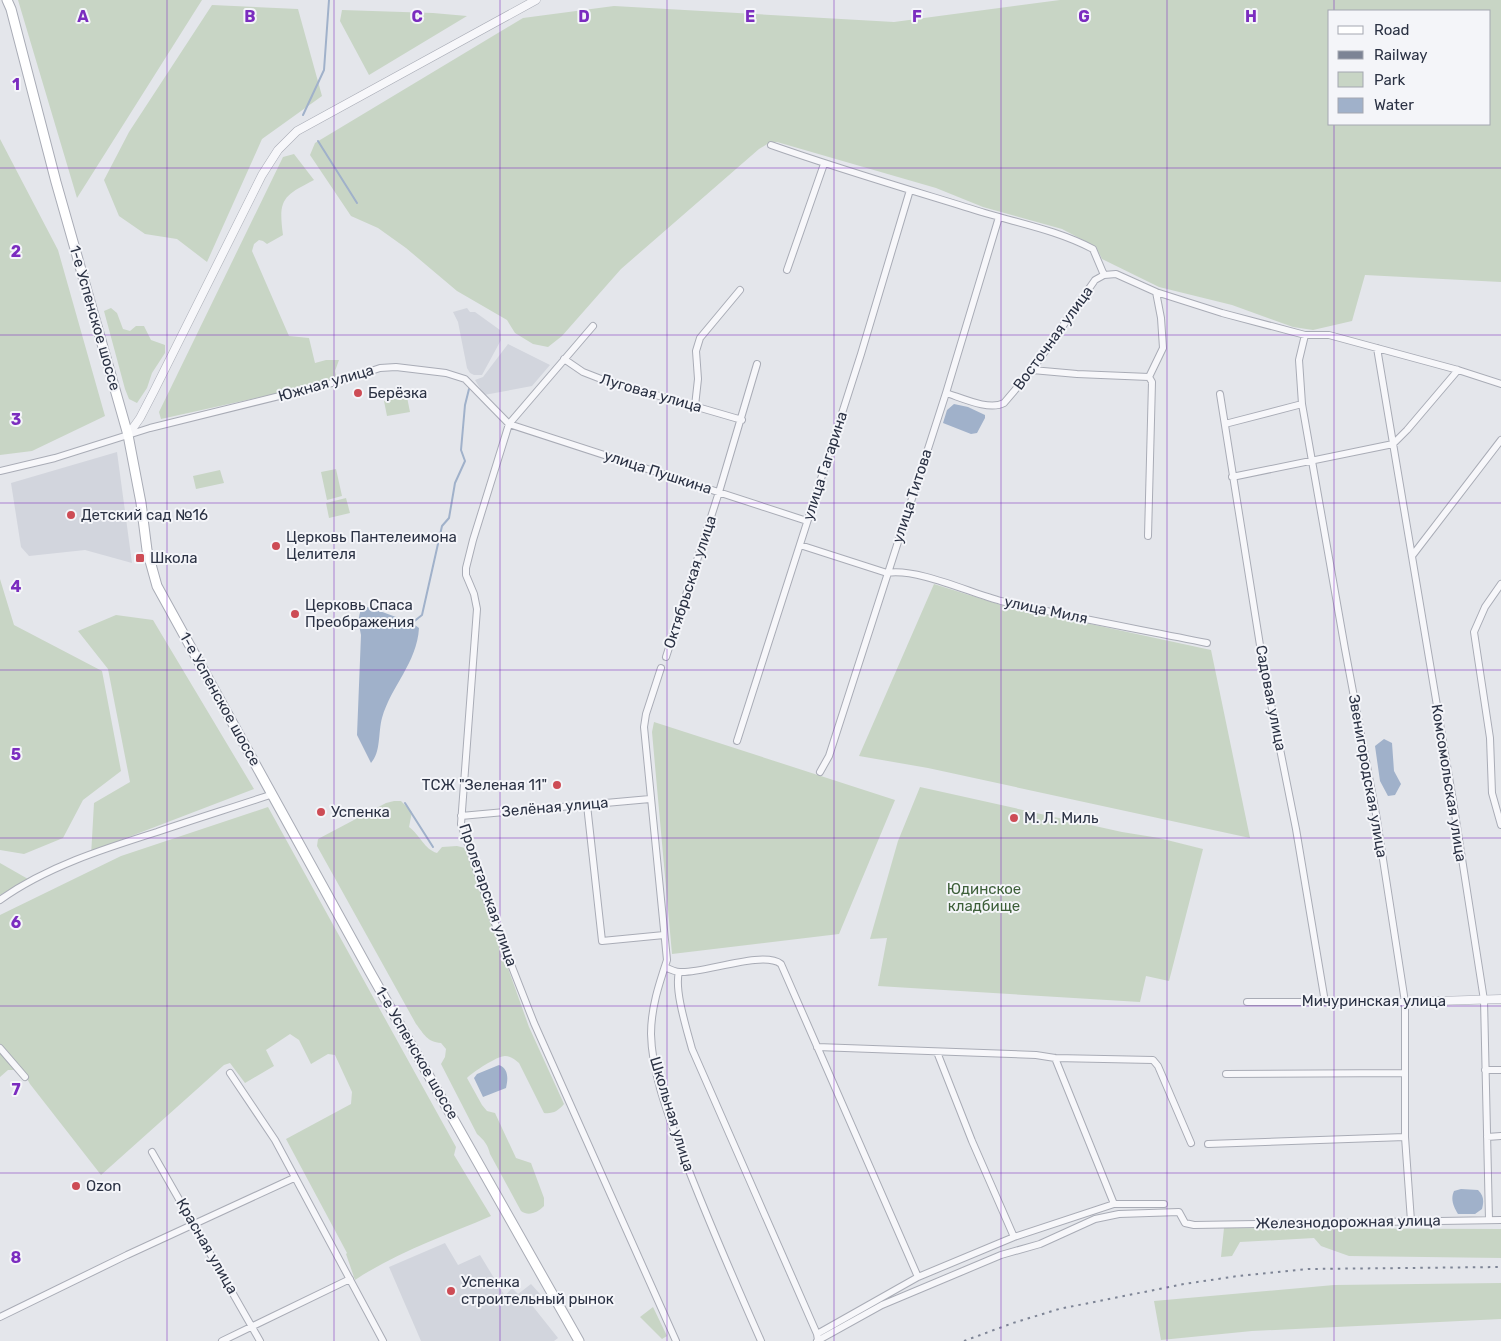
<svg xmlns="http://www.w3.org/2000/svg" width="1501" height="1341" font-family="Rubik,sans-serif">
  <rect width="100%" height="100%" fill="#e4e6eb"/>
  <path fill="#d2d5dd" d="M467,308L470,312H475L500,330L501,340L482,375H474L470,373L467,368L458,322L453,312Z
    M508,344L550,365L532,386L484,395L475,380L483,377Z
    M117,452L132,563L85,550L29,556L21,547L11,483Z
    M445,1243L458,1265L480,1255L505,1296L512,1288L518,1294L531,1284L540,1294L531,1304L558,1338L554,1341H421L389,1267Z"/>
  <path fill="#c8d5c5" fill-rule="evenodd" d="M18,0H202L77,198Z
    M1060,0H1501V282L1365,275L1352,321L1313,330L1293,327L1232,305L1159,287L1102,259L1096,247L1062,229L983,207L936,188L777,142L769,143L759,149L621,269L562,336L548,347L533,344L515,333L507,320L457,291L406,248L378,228L351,216L310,155L315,143L523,18L614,6L894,22ZM1330,11H1490V124H1330Z
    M212,5L298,9L322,96L262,139L207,262L177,239L145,234L119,216L104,180L129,132Z
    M342,10L433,13L467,16L369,75L340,21Z
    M0,139L58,250L105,416L32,451L0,455Z
    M294,154L314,180C283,196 278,199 283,235L267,244L263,241L259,240L254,244L252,251L289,336L309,338L315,363L326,360H339L335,371L337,380L161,419L159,412L283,157Z
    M111,308L117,313L123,329L130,331L136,326H144L151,340L165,345V353L152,373L147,388L137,403L129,399L125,389L104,311Z
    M407,397L410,412L387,416L384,401Z
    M336,469L342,496L327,500L321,472Z
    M220,470L224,483L196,489L193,476Z
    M346,498L350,513L329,518L326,503Z
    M0,579L14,625L102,671L121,771L83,800L63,838L24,854L0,850Z
    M934,584L998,604L1211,650L1250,838L928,768L859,756Z
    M116,615L153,620L254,789L113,843L91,856L94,803L130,782L108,669L78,631Z
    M654,722L895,800L839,934L672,954L652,732Z
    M920,787L1122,832L1159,838L1203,849L1169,981L1146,976L1140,1002L878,986L887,938L870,939L898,841Z
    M394,801H401L412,812L409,827C420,835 424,849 437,853L442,847L457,846L465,848L529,1027L564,1104C558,1111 553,1114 544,1113L519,1063C515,1060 511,1056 505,1056C497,1056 473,1072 467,1078L482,1105L487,1111L495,1113L516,1158L531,1163L544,1198V1206C538,1212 529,1217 521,1211L490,1154C488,1145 484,1140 477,1134L441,1064L445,1057L446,1049L441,1043C427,1042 424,1034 416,1024L317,846L318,839L386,803Z
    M268,807L456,1147L454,1155L491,1216C445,1236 397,1252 355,1280L346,1254L347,1253L286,1139L351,1104L352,1092L335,1055L328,1054L311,1064L299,1040L290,1034L266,1050L274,1066L245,1083L230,1063L224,1065L101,1175L30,1084L22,1070H8L0,1077V915L121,856Z
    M0,863L28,879L0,895Z
    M1224,1228L1501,1229V1258L1349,1256L1321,1246L1314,1238L1240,1242L1232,1256L1221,1257Z
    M1501,1283V1319L1252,1331L1161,1340L1154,1301L1334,1285Z
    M653,1307L667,1336L662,1339L640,1317Z"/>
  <path fill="#a0b1ca" d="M954,404L968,407L985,415V418L977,433L971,434L943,423L947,410Z
    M369,607L412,623L419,628C417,663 391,686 382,718C378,733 381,752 371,763L357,735L361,635C359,625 357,617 362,608Z
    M1384,739L1392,743L1394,771L1401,784L1395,795L1388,796L1380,781L1375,746Z
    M499,1065C509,1069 508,1079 506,1088L483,1097L474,1078L477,1074Z
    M1461,1189L1478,1190C1484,1196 1484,1201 1482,1209L1475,1214H1458C1454,1207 1450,1200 1454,1191Z"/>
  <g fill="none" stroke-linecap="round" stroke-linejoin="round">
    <path stroke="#a0b1ca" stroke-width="2" d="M303,115L324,70L329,0
      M318,141L357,203
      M412,623L422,615L442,526L449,518L455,483L465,461L461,450L465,405L469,389
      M405,803L433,847"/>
    <defs>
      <path id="minor" d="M771,145C842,170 914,191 985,213C1022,224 1059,231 1093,249L1104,275
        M787,270L824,164
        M593,326L509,424L473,540L466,568V575L474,594L477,609L461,824L494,921L534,1023L676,1341
        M1305,335L1299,360L1302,404L1345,649L1376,814L1405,1002V1137L1411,1221
        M1377,348L1453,801L1484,1000L1489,1220
        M564,359L583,372L601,379L742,420
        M1032,370L1077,374L1149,377
        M1149,377L1163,348L1161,318L1156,292
        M946,393C962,398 989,411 1004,403L1032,370L1095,280L1104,275L1116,274L1156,292L1222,313L1305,335H1329L1458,370L1501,384
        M1220,394L1263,664L1296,829L1325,1002
        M695,406L698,379L696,351L700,338L740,290
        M1225,424L1302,404
        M0,471L55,458L150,428L344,380L380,368L396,367L446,373L465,379L509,424L807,521
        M1232,477L1393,444L1407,430L1458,370
        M1148,536L1152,382L1149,377
        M800,545L887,573C918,568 970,593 1001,601C1069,617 1138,629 1207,643
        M1412,556L1501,440
        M1501,584L1485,607L1474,632L1490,738L1492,793L1501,825
        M666,657L719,492L757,364
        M661,668L646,714L644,727L667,960C659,984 651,1008 651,1034C652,1076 670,1119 684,1158C708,1220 734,1280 761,1341
        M737,741L861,354L910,190
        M820,772L829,756L946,393L999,217
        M587,805L602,941L664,935
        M461,816L650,799
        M0,900C46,867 103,849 157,832C195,819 234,807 273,794
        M665,967C669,969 675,972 680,972C703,974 763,950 781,964L918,1277
        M679,972C674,990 687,1030 692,1049L817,1334L818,1340
        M1247,1002H1405
        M817,1047L1036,1055L1055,1058L1153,1060L1158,1066L1191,1143
        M0,1048L25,1077
        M937,1052L972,1141L1014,1237
        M1055,1058L1114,1204
        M1485,1070H1501
        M230,1073L275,1140L383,1341
        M1226,1074L1405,1073
        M1487,1137L1501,1136
        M1208,1144L1405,1137
        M152,1152L260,1341
        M0,1317L127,1255L294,1178
        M817,1334L918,1277L1014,1237L1114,1204H1164
        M222,1341L350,1279
        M817,1341L882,1305L963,1271L1001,1255L1040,1244L1095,1219L1119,1214L1179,1212L1185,1223L1194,1225L1501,1220"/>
      <path id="tertiary" d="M128,435L140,418L154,391L262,175L278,150L297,131L536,0
        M1405,1002L1501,999"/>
      <path id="secondary" d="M7,0L11,9L56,182L128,435L141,503L147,550L157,586L370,972L579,1341"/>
    </defs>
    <use href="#minor" stroke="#a9acb6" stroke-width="8"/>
    <use href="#tertiary" stroke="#a9acb6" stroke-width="9"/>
    <use href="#secondary" stroke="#a9acb6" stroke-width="11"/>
    <use href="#minor" stroke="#f7f7fa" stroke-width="6"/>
    <use href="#tertiary" stroke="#f7f7fa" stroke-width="8"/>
    <use href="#secondary" stroke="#fff" stroke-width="9"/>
    <path stroke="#7d8495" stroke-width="2" stroke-dasharray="2.5 5" stroke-linecap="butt" d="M964,1341L1013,1323L1059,1309L1184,1284L1238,1276L1309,1269L1501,1267"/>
  </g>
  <path fill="none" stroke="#7b2cbf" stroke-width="1" stroke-opacity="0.55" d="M167,0V1341M334,0V1341M500,0V1341M667,0V1341M834,0V1341M1001,0V1341M1167,0V1341M1334,0V11M1334,124V1341M0,168H1501M0,335H1501M0,503H1501M0,670H1501M0,838H1501M0,1006H1501M0,1173H1501"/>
  <g fill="#cd4c55" stroke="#f4f5f9" stroke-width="2">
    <circle cx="358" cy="393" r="5"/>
    <circle cx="71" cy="515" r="5"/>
    <circle cx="276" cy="546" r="5"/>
    <rect x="135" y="553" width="10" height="10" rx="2.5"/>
    <circle cx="295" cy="614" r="5"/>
    <circle cx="557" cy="785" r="5"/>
    <circle cx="321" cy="812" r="5"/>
    <circle cx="1014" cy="818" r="5"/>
    <circle cx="76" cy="1186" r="5"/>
    <circle cx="451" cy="1291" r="5"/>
  </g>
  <g text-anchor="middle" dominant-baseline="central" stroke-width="4" stroke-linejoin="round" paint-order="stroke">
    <g font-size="15" fill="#2b3244" stroke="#f4f5f9">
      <text transform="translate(95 318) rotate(74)">1-е Успенское шоссе</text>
      <text transform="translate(1053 338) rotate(-54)">Восточная улица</text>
      <text transform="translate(326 383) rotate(-16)">Южная улица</text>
      <text transform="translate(651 393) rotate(16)">Луговая улица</text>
      <text transform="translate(825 466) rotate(-72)">улица Гагарина</text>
      <text transform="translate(658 472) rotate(18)">улица Пушкина</text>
      <text transform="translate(912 496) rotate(-72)">улица Титова</text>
      <text transform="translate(690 582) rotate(-72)">Октябрьская улица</text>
      <text transform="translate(1046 610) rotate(12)">улица Миля</text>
      <text transform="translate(1271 698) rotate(79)">Садовая улица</text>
      <text transform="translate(220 699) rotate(61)">1-е Успенское шоссе</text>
      <text transform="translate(1368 776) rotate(80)">Звенигородская улица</text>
      <text transform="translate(1449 783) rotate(81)">Комсомольская улица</text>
      <text transform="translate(555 807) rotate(-5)">Зелёная улица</text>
      <text transform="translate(488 895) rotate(71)">Пролетарская улица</text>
      <text x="1374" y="1001">Мичуринская улица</text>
      <text transform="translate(417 1053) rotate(60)">1-е Успенское шоссе</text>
      <text transform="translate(672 1114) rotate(73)">Школьная улица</text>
      <text transform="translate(1348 1222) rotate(-1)">Железнодорожная улица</text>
      <text transform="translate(207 1246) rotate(60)">Красная улица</text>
    </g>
    <g font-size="15" fill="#2b3244" stroke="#f4f5f9" text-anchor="start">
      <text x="368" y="393">Берёзка</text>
      <text x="81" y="515">Детский сад №16</text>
      <text x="286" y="537">Церковь Пантелеимона<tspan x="286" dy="17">Целителя</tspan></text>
      <text x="150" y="558">Школа</text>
      <text x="305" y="605">Церковь Спаса<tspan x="305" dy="17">Преображения</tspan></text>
      <text x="547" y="785" text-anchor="end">ТСЖ "Зеленая 11"</text>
      <text x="331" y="812">Успенка</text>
      <text x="1024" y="818">М. Л. Миль</text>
      <text x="86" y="1186">Ozon</text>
      <text x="461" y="1282">Успенка<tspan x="461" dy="17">строительный рынок</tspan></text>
    </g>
    <g font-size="15" fill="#3d5f39" stroke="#f4f5f9">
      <text x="984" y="889">Юдинское<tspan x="984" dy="17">кладбище</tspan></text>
    </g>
  </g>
  <g font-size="16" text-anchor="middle" font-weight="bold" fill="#7b2cbf" stroke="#f4f5f9" stroke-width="4" stroke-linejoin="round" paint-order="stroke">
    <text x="83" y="22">A</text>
    <text x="250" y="22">B</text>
    <text x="417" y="22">C</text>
    <text x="584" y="22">D</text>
    <text x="750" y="22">E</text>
    <text x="917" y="22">F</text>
    <text x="1084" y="22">G</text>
    <text x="1251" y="22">H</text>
    <text x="16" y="90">1</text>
    <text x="16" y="257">2</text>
    <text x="16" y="425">3</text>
    <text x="16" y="592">4</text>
    <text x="16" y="760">5</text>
    <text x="16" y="928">6</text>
    <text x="16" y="1095">7</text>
    <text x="16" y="1263">8</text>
  </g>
  <rect x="1328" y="10" width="162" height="115" fill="#f4f5f9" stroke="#a4a7b1"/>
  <rect x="1338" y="26" width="25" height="8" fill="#ffffff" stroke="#a4a7b1"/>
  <text x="1374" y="35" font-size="15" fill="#2b3244">Road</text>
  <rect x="1338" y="51" width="25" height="8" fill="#7d8495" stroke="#a4a7b1"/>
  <text x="1374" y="60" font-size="15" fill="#2b3244">Railway</text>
  <rect x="1338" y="72" width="25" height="15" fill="#c8d5c5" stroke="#a4a7b1"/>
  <text x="1374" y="85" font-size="15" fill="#2b3244">Park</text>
  <rect x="1338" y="98" width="25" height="15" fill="#a0b1ca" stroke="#a4a7b1"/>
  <text x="1374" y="110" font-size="15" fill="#2b3244">Water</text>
</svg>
